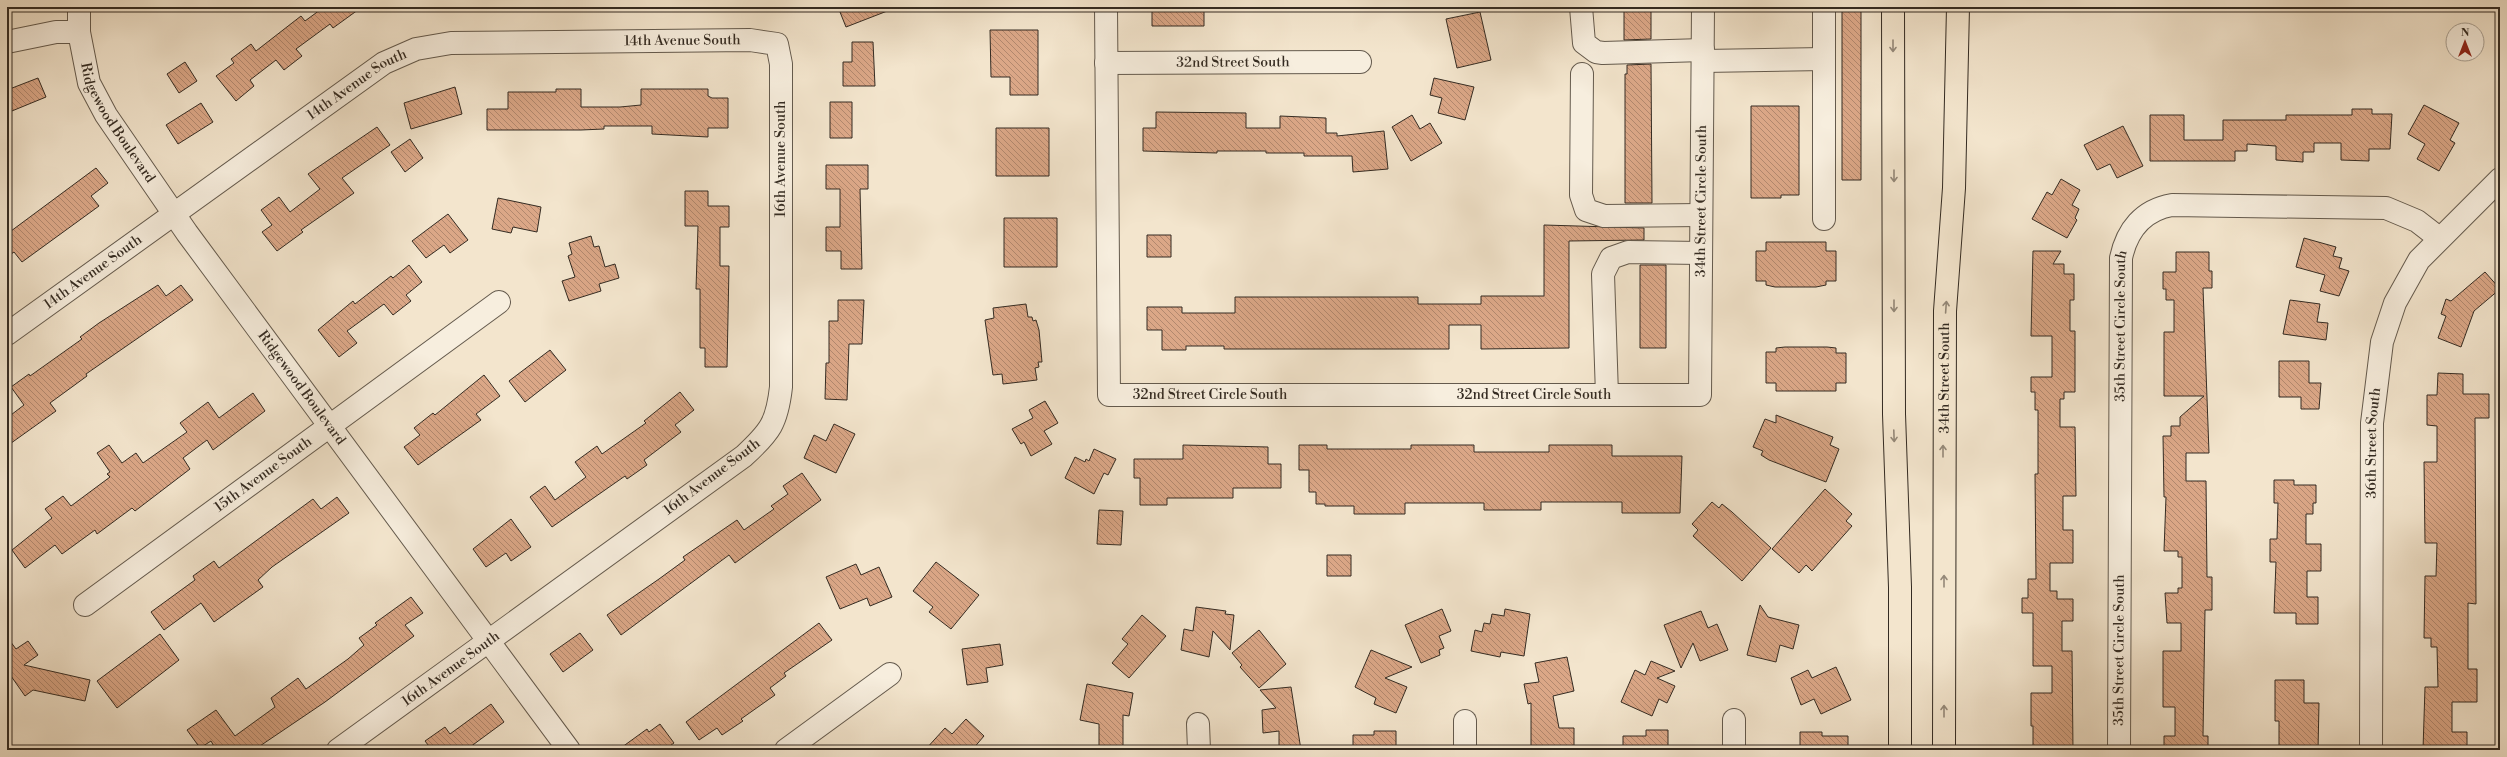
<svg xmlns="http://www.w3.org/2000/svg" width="2507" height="757" font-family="'Libre Bodoni',serif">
  <defs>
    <pattern id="building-back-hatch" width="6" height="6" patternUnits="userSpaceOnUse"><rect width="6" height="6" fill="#dba787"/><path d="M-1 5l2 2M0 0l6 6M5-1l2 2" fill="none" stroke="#b2886e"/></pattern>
  </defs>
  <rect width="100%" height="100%" fill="#f3e5cd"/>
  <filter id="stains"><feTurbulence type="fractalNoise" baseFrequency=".005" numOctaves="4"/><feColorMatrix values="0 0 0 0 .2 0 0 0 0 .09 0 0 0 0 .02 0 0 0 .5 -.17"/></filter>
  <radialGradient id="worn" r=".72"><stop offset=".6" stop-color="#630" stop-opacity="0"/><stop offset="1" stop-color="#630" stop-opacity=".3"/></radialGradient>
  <path fill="url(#building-back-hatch)" stroke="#342b22" d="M324,7H362L333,28L330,24L296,49L302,56L284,70L276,60L250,80L254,86L236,101L216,76L234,63L231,59L251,44L256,51L301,16L305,21Z
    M838,7H895V8L846,27Z
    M1152,7H1204V26H1152Z
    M1624,7H1651V39L1624,40Z
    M1842,7H1861V180H1842Z
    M1480,12L1491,60L1457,68L1446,19Z
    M990,30H1038V95H1010V77H991Z
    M852,42H873L875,86H843V62H852Z
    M185,62L197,81L179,93L167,74Z
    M1651,64L1652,203H1625V74H1627V65Z
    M38,78L46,97L7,113V90Z
    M1434,78L1474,87L1465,120L1438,113L1442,98L1430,95Z
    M455,87L462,114L411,129L404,103Z
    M556,89H581V107H620L641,105V89H708V96L712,98H728V128H708V137L652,134V126H604V129L581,130H487V109H508V92H556Z
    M830,102H852V138H830Z
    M201,103L213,122L178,144L166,125Z
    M2424,105L2459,123L2450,140L2455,143L2439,171L2417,159L2425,144L2408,134Z
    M1751,106H1799V195H1781V198H1751Z
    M2352,109H2372V114H2392L2390,149H2369V161L2341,160V143H2314V152H2303V162L2276,160V146L2247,144V151H2235V161H2150V115H2184V140H2223V120H2286V115H2352Z
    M1156,112L1246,113V128H1280V116L1326,118V133H1337V136L1384,131L1388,169L1353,172L1352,156H1304V153H1266V151H1217V153L1143,151V128H1156Z
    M1412,115L1420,129L1430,123L1442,143L1411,161L1392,127Z
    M2123,126L2143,166L2117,178L2110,164L2097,170L2084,145Z
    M377,127L390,145L342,178L354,193L301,230L303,232L277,251L262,232L272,225L261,210L279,197L290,212L320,189L308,174Z
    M996,128H1049V176H996Z
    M410,139L423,158L405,172L391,152Z
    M826,165H868V189H860L862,269H841V251H826V227H840V189H826Z
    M96,168L108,183L91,196L99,206L22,262L14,252L7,257V234Z
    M2061,179L2080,190L2072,205L2079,209L2075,218L2077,220L2067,238L2032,219L2047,192L2052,195Z
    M685,191H708V206H729V227H720V266H729L727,367H705V348H700V289H696L698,226H685Z
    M498,198L541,207L537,232L513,227L511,233L492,229Z
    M448,214L468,240L450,253L444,245L426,258L412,241Z
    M1004,218H1057V267H1004Z
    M1544,225L1644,228V240L1569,241V348L1481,349V325H1449V349H1224V346H1186V350H1162V330H1147V307H1182V313H1235V297H1418V304H1481V296H1544Z
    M1147,235H1171V257H1147Z
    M591,236L594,247L599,246L605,267L615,264L619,278L599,284L601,291L569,301L562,281L575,277L568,256L572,254L569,243Z
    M2304,238L2336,247L2333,256L2342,258L2339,268L2349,271L2339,296L2320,291L2325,275L2296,267Z
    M1766,242H1826V251H1836V281H1826V285L1816,287H1775L1766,285V281H1756V251H1766Z
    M2033,251H2061L2053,264H2064V274H2074V300H2070V331H2075V392H2064V399H2060V427H2075L2076,496H2063V530H2073V563H2050V591H2057V599H2073V621H2062V651H2072L2073,750H2033V726H2031V693H2052V666H2033V613H2022V598H2028V579H2036L2035,474H2038V410H2035V392H2031V377H2052V336H2031Z
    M2176,252H2209V271H2212V288H2203L2209,453H2186V481H2206L2207,577H2212V610H2205L2203,736H2208V750H2164V736H2175V707H2163V651H2181V623H2167L2165,593H2178V588H2182V557H2178V551H2164L2166,497H2164L2163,436H2171V426H2180V417L2204,396H2164V332H2174V300H2166V289H2163V272H2176Z
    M409,265L422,282L406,295L411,301L393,315L384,304L347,331L357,343L339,357L318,330L353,301L355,304L391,276L393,278Z
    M1640,265H1666V348H1640Z
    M2485,272L2500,289L2474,311L2461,347L2438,338L2446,316L2441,314L2446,299L2451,301Z
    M158,285L166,296L181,285L193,300L86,374L87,376L50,403L56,411L7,446V418L24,405L11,387L29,374L30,376L82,339L80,337L99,323Z
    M838,300H864L862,344H849L847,400L825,399L826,363H829V321H838Z
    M2290,300L2320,304L2317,322L2328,323L2326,340L2283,334Z
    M1026,304L1028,317H1032L1033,321L1036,320L1039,330L1042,362H1038L1039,367L1035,368L1037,380L1003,384L1002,374L993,375L985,320L994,318L993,308Z
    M1785,347H1827L1836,348V353H1846V383H1836V391H1776V383H1766V352H1776V348Z
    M550,350L566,370L525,402L509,381Z
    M2279,361H2309V383H2321L2319,409H2301V397H2279Z
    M2438,373L2463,374V394H2489V418H2475L2476,604L2468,603V669H2477V702H2452V732H2467V750H2423L2425,687H2438L2437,647H2431V638H2424L2425,576H2436L2437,543H2425L2424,462H2437V426L2427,425V395H2437Z
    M484,375L500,396L476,414L481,420L418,465L404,447L420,435L414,428L433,413L435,415Z
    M680,392L694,410L675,425L681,432L644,460L647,465L627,479L625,476L552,527L530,497L545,486L555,500L586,477L575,462L597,446L602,454L646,423L644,421Z
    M253,393L265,411L213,450L207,440L183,458L190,469L135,511L132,508L97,534L95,530L62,554L55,545L25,568L12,550L52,518L45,509L63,496L71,506L110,477L107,474L110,472L97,453L109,445L122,463L136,453L143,463L187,432L180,423L208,402L219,418Z
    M1045,401L1058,423L1044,431L1052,444L1031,456L1024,442L1021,444L1012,429L1033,418L1029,410Z
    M1776,415L1833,437L1830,445L1839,449L1826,482L1769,460L1761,455L1763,451L1753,447L1765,419L1776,423Z
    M834,424L855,434L836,473L804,458L814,435L826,441Z
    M1183,445L1268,447V464H1281V488H1233V498H1167V505H1140V478H1134V459H1183Z
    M1299,445H1327V449H1411V445H1474V452H1549V445H1612V456H1682L1680,513H1622V502H1541V510H1484V503H1405V514H1354V506H1325V504H1316V492H1309V470H1299Z
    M1094,449L1116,459L1108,475L1104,473L1094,494L1065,478L1075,457L1085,462L1086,459L1089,461Z
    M802,473L821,500L735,563L729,555L621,635L607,615L659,579L685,560L683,557L737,520L744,530L774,509L771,506L788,494L783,486Z
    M2274,480H2294V485H2316V503H2313V514H2306V544H2321V571H2307V597H2318V624H2296V613H2274L2276,562H2270V539H2277L2278,503H2274Z
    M1825,489L1852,514L1846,521L1852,526L1812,571L1806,565L1799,573L1772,549Z
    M337,497L349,513L272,567L258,580L263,587L214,622L201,603L164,630L151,612L195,580L193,576L214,561L219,568L313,499L321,509Z
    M1712,502L1719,508L1722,504L1732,512L1771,548L1742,581L1693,536L1698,530L1692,524Z
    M1099,510L1123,511L1121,545L1097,544Z
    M511,519L531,547L511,561L506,553L486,567L473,549Z
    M1327,555H1351V576H1327Z
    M936,562L979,595L951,629L929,612L933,607L913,591Z
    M856,564L861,575L879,567L892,597L870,606L867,598L840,609L826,577Z
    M411,597L423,613L405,625L414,636L325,702L254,750H216L211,741L200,748L187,730L216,710L235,736L275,707L271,698L298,678L306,689L348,659L364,645L359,638L377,625L375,623Z
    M1760,605L1768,617L1799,625L1793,649L1780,645L1776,662L1747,655Z
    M1196,607L1226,611L1225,614L1234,615L1230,650L1213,631L1209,657L1181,650L1184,629L1193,631Z
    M1442,609L1451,631L1439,636L1444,648L1439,650L1440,655L1421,663L1405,625Z
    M1505,609L1530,614L1524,656L1501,652L1500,657L1471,651L1475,630L1482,632L1484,623L1490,624L1492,614L1504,616Z
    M1701,611L1708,628L1717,624L1728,650L1700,661L1693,643L1681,668L1664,625Z
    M1142,615L1166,636L1129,678L1112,663L1128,644L1122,639Z
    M819,623L832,640L784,673L786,676L770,688L775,695L741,719L743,721L722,735L717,728L699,740L686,722Z
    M1259,630L1286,664L1259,688L1240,667L1242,665L1232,653Z
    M580,633L593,650L563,672L550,654Z
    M160,634L179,660L117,708L97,681Z
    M7,637L16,649L28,641L38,655L24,665L90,680L85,701L33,690L25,696L11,676L7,679Z
    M1000,644L1003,665L986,668L988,682L967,685L962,649Z
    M1371,650L1412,667L1385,678L1407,687L1396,713L1374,704L1376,698L1355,687Z
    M1567,657L1574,691L1553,696L1559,728H1574V750H1531V703L1528,704L1524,684L1539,682L1535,663Z
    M1651,661L1675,671L1657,678L1675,686L1667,703L1659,699L1652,716L1621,702L1635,670L1645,675Z
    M1836,667L1851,700L1821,714L1814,699L1801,705L1791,678L1808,670L1812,678Z
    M2275,680H2304V703H2319L2318,750H2279V721H2275Z
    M1087,684L1133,693L1129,716L1123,715V750H1099V724L1080,720Z
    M1291,687L1301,750H1279V731L1263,733L1262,710L1276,708L1260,690Z
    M491,704L504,722L466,750H432L425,741L445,727L450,734Z
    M966,719L984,736L972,750H925L945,728L952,734Z
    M660,724L674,743L664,750H618L647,729L649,732Z
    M1646,730H1668V750H1623V736H1646Z
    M1374,731H1396V750H1353V735H1374Z
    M1800,732H1822V736H1848V750H1800Z"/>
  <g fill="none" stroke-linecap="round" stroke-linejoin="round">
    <defs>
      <g id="minor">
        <path id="s1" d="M79,7V32L89,83L106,115L187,233L569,750"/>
        <path id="s2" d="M1106,7L1109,395H1700L1703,7"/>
        <path d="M1581,7L1584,43L1596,52L1603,53L1703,50"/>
        <path d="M7,42L56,32H79"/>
        <path d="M1703,61L1824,59"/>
        <path id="s3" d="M1106,63L1360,62"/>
        <path d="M1582,74L1581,195L1586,210L1604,216L1701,215"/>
        <path d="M1824,219V7"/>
        <path id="s4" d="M7,334L384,63L416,49L451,43L750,40L777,44L781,64V387C777,423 770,432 744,456L338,750"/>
        <path d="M1607,395L1603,274L1611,258L1628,252L1701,253"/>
        <path id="s5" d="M85,605L499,302"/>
        <path d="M1734,720V750"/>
        <path d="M1465,721V750"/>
        <path d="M1198,724L1199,750"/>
        <path d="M786,750L890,674"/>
        <path id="s6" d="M2119,750L2121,258C2127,230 2143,210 2172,205L2386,208L2417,221L2439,238"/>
        <path id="s7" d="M2371,750L2372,423L2382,342L2395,303L2419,260L2500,179"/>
      </g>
      <g id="major">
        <path d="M1893,7L1894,414L1900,587V750"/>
        <path id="s8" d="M1944,750L1945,311L1954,188L1958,7"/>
      </g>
    </defs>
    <use href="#minor" stroke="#645a4d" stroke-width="24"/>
    <use href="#major" stroke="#342b22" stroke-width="24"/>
    <use href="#minor" stroke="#f7eede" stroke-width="22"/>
    <use href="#major" stroke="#f3e5cd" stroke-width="22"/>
  </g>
  <defs><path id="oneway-shaft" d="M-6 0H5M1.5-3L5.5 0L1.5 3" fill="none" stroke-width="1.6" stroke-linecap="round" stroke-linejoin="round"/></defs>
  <g stroke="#948878">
    <use href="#oneway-shaft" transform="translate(1893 46) rotate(90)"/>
    <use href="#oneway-shaft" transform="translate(1894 176) rotate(90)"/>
    <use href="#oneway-shaft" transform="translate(1894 306) rotate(90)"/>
    <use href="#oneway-shaft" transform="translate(1946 307) rotate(-86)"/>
    <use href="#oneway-shaft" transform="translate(1894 436) rotate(88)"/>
    <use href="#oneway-shaft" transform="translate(1943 451) rotate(-90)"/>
    <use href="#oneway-shaft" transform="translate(1944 581) rotate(-90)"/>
    <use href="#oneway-shaft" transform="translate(1944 711) rotate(-90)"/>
  </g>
  <g text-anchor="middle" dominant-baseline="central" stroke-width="3" stroke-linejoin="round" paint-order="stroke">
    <g font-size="14" fill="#342b22" stroke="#f7eede">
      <text stroke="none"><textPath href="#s4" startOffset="766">14th Avenue South</textPath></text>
      <text stroke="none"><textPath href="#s3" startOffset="127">32nd Street South</textPath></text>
      <text stroke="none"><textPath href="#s4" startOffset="430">14th Avenue South</textPath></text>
      <text stroke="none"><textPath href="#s1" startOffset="125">Ridgewood Boulevard</textPath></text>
      <text transform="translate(781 159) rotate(-90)">16th Avenue South</text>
      <text stroke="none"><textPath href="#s2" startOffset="1173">34th Street Circle South</textPath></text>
      <text stroke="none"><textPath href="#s4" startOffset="106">14th Avenue South</textPath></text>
      <text stroke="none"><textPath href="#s6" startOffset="424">35th Street Circle South</textPath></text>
      <text stroke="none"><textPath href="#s8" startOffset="372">34th Street South</textPath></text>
      <text stroke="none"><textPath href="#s1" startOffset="449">Ridgewood Boulevard</textPath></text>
      <text stroke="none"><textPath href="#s2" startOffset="489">32nd Street Circle South</textPath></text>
      <text stroke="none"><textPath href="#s2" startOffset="813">32nd Street Circle South</textPath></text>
      <text stroke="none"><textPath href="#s7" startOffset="307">36th Street South</textPath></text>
      <text stroke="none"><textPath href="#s5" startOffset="221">15th Avenue South</textPath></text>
      <text transform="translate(712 477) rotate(-37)">16th Avenue South</text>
      <text stroke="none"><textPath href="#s6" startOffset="100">35th Street Circle South</textPath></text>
      <text transform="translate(451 669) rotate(-36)">16th Avenue South</text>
    </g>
  </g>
  <rect width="2507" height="757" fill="none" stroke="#f3e5cd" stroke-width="24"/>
  <rect x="8" y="8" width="2491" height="741" fill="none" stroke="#342b22" stroke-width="2"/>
  <rect x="12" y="12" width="2483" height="733" fill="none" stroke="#342b22"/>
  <g transform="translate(2465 42)"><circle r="19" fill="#f7eede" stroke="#a9a093"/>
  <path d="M0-3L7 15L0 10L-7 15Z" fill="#8f2418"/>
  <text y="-6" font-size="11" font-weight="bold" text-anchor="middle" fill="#342b22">N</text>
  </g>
  <rect width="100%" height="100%" filter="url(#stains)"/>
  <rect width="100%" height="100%" fill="url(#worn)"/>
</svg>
